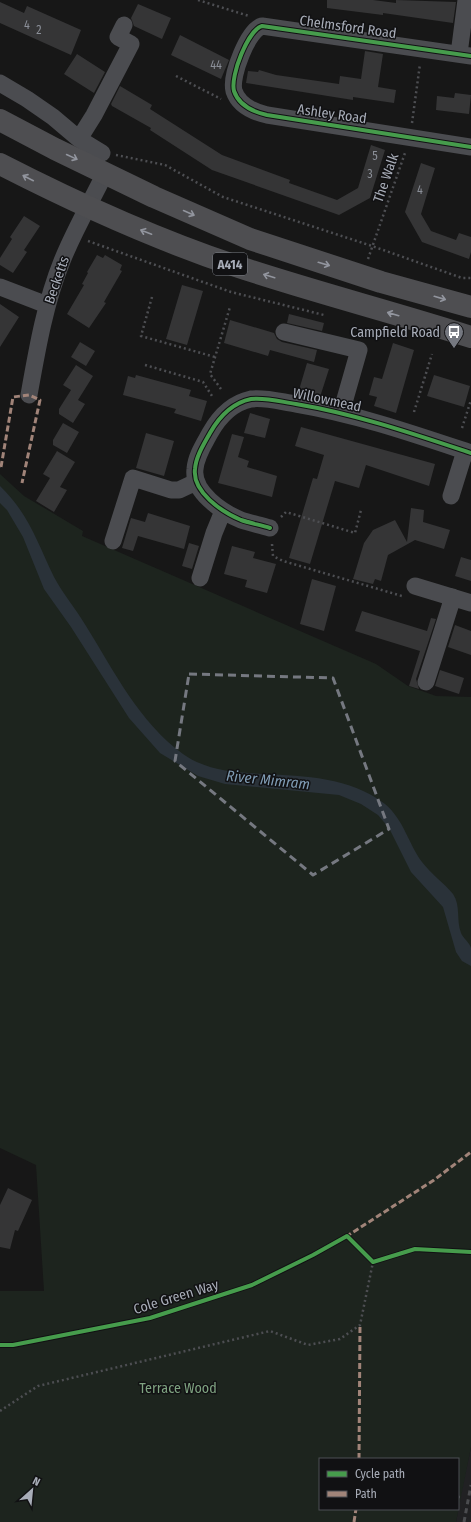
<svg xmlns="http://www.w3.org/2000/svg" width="471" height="1522" font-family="'Fira Sans Condensed',sans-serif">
  <rect width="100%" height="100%" fill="#171717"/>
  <path fill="#212123" d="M471,1447V1522H456L461,1493Z"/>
  <path fill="#1d241e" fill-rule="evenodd" d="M0,474L24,496L83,531L82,536L376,664L408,686L436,696L471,697V1447L456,1522H0V1291H44L36,1165L0,1148ZM320,1459H458V1509H320Z"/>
  <path fill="#2a3239" d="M0,486C29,514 37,542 54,577C63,594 76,609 86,626C114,671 139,722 183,754C207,771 234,772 263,774C305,776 350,777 385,804C404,820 408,843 422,862C431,874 444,883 453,894C461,906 456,920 461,933C463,938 470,943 471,948C471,953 471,961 471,966L462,961L456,952L443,907L411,872L389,828L378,815L361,804L339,795L225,784L198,776L160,753L129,718L71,627L44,589L23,537L7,510L0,503Z"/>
  <path fill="#353536" d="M327,0H373L396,3V0L456,2L453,23L383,13V15L327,8Z
    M0,2L24,13L27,6L81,30L71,55L0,23Z
    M138,4L171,18L162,39L134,26L131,18Z
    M180,35L229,60L221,79L171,55Z
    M365,51L383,54L378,87L396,90L394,103L353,97V100L246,83L248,71L258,72L259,70L276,75L339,84L340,76L361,79Z
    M77,54L105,72L94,93L64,74Z
    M120,86L152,105L150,109L222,155L290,180L289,183L337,200L358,188L371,145L385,150L370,198L339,215L212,170L150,130L151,128L112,106L111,104Z
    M455,93L471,95L469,114L436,110L437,96L454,98Z
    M421,163L435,168L421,214L431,231L456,240L459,233L471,237V252L469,259L422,242L405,212Z
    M24,216L40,226L24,250L27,252L13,273L0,265V258L12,239L10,237Z
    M97,255L103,258L105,255L122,265L120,270L122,271L104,302L106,303L89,328L67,314L84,285L82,284L88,273L87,272Z
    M182,285L203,291L187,345L166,339Z
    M0,304L19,317L0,347Z
    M289,314L324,323L322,331L287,323Z
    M230,320L274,333L277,339L282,342L317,350L314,362L270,350L268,356L224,343Z
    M80,342L95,351L86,366L71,357Z
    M393,343L414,350L396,413L374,406L377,397L369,395L374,377L382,379Z
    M307,363L329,369L320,397L299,390Z
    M76,365L93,376L78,400L85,404L73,423L59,414V409L71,390L63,385Z
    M136,375L191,390L189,396L207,401L201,421L174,413L176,409L123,395L128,376L135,378Z
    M434,375L470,386L464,407L427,396Z
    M250,413L270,419L265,438L244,433Z
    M63,423L79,432L67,453L53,445V440Z
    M301,427L435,464L429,486L366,465L359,488L335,481L310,564L289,558L313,478L317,479L324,455L295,446Z
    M146,433L174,441L164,476L136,468Z
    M232,434L244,437L238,457L249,461L247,467L277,476L272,497L218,483Z
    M57,451L75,462L60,487L67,490L54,512L36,501L50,478L43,474Z
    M411,508L424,510L423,522L450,530L444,549L415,540L388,555L381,581L375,579L373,584L353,579L364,543L373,530L395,520L407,542Z
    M148,513L190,526L184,549L138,536L133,551L122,548L131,518L145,522Z
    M189,543L199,546L192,569L182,566Z
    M232,546L255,552L253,558L276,564L267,593L245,587L247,580L224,574Z
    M461,557L471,560V581L455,576Z
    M312,579L336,586L324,631L300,624Z
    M362,611L427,631L431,618L436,619L416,679L419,689L409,686L420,651L355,631Z
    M455,625L471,631V655L448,647Z
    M440,670L464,678L459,694L435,686Z
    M8,1188L32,1200L18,1231L15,1230L10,1249L0,1247V1205Z"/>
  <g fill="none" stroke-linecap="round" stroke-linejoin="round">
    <path stroke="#4d4e52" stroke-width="2.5" stroke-dasharray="2 3" stroke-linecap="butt" d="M198,0L249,16
      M176,76L221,99
      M412,123L420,64
      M116,155L165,165L223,197L372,246L462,278H471
      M88,241L231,292L324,315
      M368,259L405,153
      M152,297L141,336L215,357
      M145,365L203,382L212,396
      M221,389L210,374L230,307
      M414,412L432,354
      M462,428L471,400
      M0,466L1,467
      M281,517L286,512L355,533L361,510
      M272,544L273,556L283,561L402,596L403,595
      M0,1411L38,1386L270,1331L308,1345L340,1339L360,1325L373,1262
      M458,1497H461"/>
    <path stroke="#4b4c50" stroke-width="17" d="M459,54L466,0
      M471,56L262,26C248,30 230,76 234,91C239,106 254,112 267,115L471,147
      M0,83L27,99L53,117L79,139L102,153
      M79,139L94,115L131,44L118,37L124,25
      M0,287L47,305
      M284,332L359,350L341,413
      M29,395C37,350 45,303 62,261C74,231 91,202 105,173
      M451,496L465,451
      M270,528C260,525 250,523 241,520C222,512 192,492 195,469C196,456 204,444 210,433C219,417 232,403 251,399C265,397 282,402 296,404C356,414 414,434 471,453
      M113,541L133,478L171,490H179L196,482
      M200,578L214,533L223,511
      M415,586L471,603
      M426,682L453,597"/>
    <path stroke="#4e4e51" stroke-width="22" d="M0,120L55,149L154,197L250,239L381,282L471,307
      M0,164C76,203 155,239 236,266C314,292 393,312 471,337"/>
    <path stroke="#4b4c4f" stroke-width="3" stroke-dasharray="5 4" stroke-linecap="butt" d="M464,1522L471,1485"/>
    <path stroke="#a18479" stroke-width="3" stroke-dasharray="6 3" stroke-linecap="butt" d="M1,467L13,397L29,395L40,400L22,483
      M348,1237L347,1236L434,1180L471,1152
      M359,1459L360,1325
      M354,1522L356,1509"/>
    <defs>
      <path id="cycleway" d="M471,56L262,26C248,30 230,76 234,91C239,106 254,112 267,115L471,147
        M270,528C260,525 250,523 241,520C222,512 192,492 195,469C196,456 204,444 210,433C219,417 232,403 251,399C265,397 282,402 296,404C356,414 414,434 471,453
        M0,1345H13L150,1318L252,1285L313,1255L347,1236L373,1262L415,1249L471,1252"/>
    </defs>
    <use href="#cycleway" stroke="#111113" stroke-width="6"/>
    <use href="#cycleway" stroke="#469c4c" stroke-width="4"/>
  </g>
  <defs><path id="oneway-shaft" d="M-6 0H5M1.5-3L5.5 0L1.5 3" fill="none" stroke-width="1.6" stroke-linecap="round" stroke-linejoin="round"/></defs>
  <g stroke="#92959e">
    <use href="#oneway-shaft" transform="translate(72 157) rotate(25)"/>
    <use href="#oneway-shaft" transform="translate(28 178) rotate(-153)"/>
    <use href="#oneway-shaft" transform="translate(189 213) rotate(24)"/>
    <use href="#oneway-shaft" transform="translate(146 232) rotate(-159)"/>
    <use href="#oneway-shaft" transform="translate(324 264) rotate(16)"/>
    <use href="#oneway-shaft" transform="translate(269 276) rotate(-163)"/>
    <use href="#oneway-shaft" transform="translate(440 298) rotate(16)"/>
    <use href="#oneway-shaft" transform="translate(393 314) rotate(-164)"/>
  </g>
  <path fill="none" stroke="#757880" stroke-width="3" stroke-dasharray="8 5" stroke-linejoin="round" d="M189,674L333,678L389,829L313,875L175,761Z"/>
  <defs>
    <symbol id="bus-pin" viewBox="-11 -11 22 30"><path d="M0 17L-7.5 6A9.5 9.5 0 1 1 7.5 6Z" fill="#757880" stroke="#111113"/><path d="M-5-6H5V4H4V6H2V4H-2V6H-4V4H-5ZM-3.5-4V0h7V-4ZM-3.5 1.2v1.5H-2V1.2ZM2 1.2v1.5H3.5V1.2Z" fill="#fff"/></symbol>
  </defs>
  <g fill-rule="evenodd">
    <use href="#bus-pin" x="443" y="321" width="22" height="30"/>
  </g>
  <g text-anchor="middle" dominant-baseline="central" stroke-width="3" stroke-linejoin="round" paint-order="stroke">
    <g font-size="12" fill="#8b8f98">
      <text x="27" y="25">4</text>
      <text x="39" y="30">2</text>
      <text x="216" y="65">44</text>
      <text x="375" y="156">5</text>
      <text x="370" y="174">3</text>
      <text x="420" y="190">4</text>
    </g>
    <rect fill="#111113" stroke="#7b7e86" stroke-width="1" x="213" y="253" width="34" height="22" rx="3"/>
    <g font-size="13" font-weight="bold" fill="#a8adb8">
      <text x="230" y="264">A414</text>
    </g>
    <g font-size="14" fill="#a8adb8" stroke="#111113">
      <text transform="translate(348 27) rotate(8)">Chelmsford Road</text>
      <text transform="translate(332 114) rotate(8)">Ashley Road</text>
      <text transform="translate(386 178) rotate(-71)">The Walk</text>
      <text transform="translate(57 280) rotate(-71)">Becketts</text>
      <text transform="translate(327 400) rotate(12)">Willowmead</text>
      <text transform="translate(176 1297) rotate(-17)">Cole Green Way</text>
    </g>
    <g font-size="14" fill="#a8adb8" stroke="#111113" text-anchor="end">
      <text x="440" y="332">Campfield Road</text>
    </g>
    <g font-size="14" fill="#7fa381" stroke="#111113">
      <text x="178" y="1388">Terrace Wood</text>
    </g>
    <g font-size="15" font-style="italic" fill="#7f9bb3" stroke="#111113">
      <text transform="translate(268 780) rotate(6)">River Mimram</text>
    </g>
  </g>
  <rect x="319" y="1458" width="140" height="52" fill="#111113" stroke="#4d4f55"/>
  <rect x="327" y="1471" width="20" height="6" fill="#469c4c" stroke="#4d4f55"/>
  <text x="355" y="1478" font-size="12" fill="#a8adb8">Cycle path</text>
  <rect x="327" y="1491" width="20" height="6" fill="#a18479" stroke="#4d4f55"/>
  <text x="355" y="1498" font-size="12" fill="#a8adb8">Path</text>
  <g transform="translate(32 1490) rotate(27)" stroke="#111113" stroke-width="3" paint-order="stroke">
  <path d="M0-3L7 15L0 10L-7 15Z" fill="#a8adb8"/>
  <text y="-6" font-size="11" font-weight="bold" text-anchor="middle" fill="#a8adb8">N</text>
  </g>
</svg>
